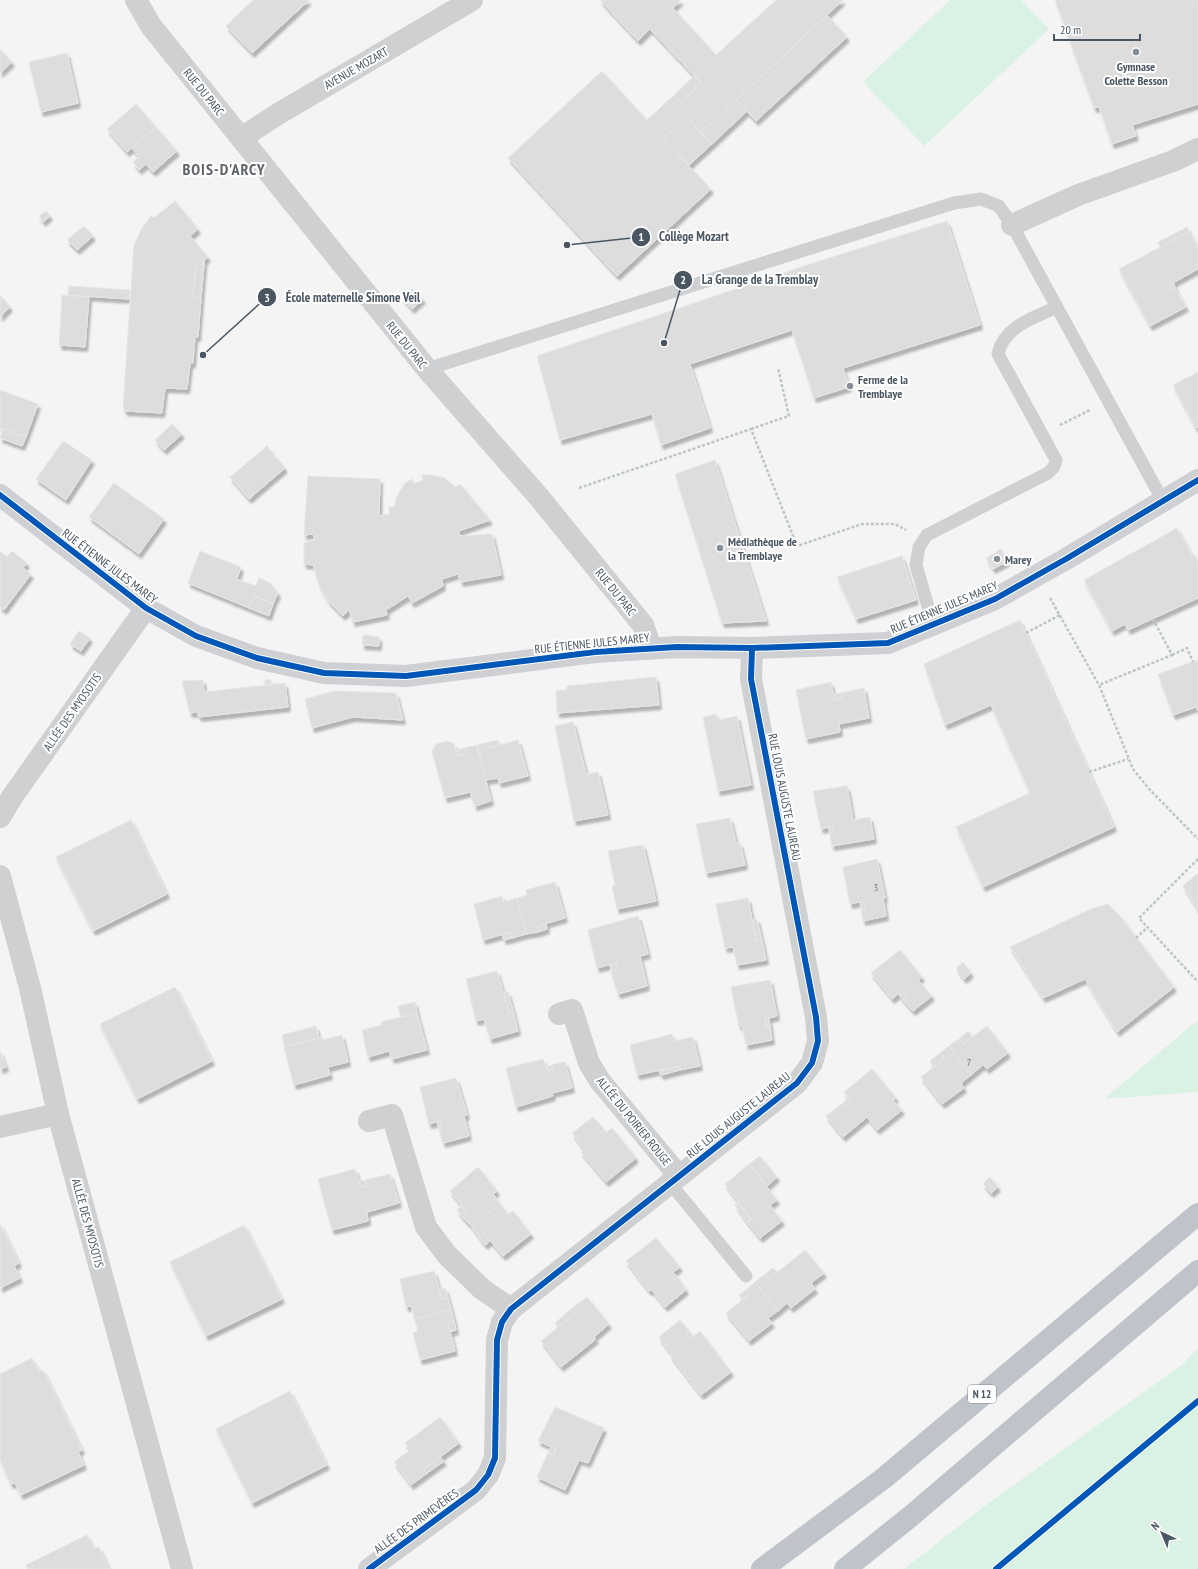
<svg xmlns="http://www.w3.org/2000/svg" width="1198" height="1569" font-family="'PT Sans Narrow',sans-serif">
  <defs>
    <filter id="shadow"><feDropShadow dx="2.5" dy="4.5" stdDeviation="1" flood-color="#0004"/></filter>
  </defs>
  <rect width="100%" height="100%" fill="#f4f4f4"/>
  <path fill="#d9f2e3" d="M950,0H1021L1049,29L924,146L863,82Z
    M1198,1020V1092L1104,1099L1186,1030Z
    M1198,1348V1569H904L986,1505L1183,1364Z"/>
  <path fill="#ddddde" stroke="#e5e6e7" filter="url(#shadow)" d="M253,0H309L252,53L226,26Z
    M600,0H681L673,8L716,55L776,0H843L701,133L687,117L663,139L711,189L617,276L508,158L602,71L647,120L674,95L681,102L701,83L650,29L638,41Z
    M1055,0H1198V104L1132,125L1136,136L1112,144L1099,107L1094,108Z
    M827,15L847,37L756,121L736,100Z
    M0,49L12,62L0,73Z
    M67,53L78,103L41,112L29,62Z
    M695,75L701,83L681,102L674,95Z
    M736,100L747,111L712,144L701,133Z
    M136,104L156,127L127,152L107,129Z
    M687,117L712,144L689,165L663,139Z
    M156,127L177,151L153,172L146,164L139,170L133,162L139,157L132,148Z
    M175,201L198,229L190,236L208,257L204,261V265L196,264L193,297L201,298L198,337H195L193,363L190,364L187,389L165,388L162,413L125,411L123,407L134,245L142,228L151,216L154,218Z
    M46,211L50,216L43,222L39,216Z
    M947,221L980,325L843,368L849,387L814,398L792,330L690,364L710,428L661,445L652,414L560,440L537,356L810,264Z
    M84,226L93,236L77,250L67,240Z
    M1187,227L1189,232L1160,247L1158,242Z
    M1189,232L1198,248V269L1169,285L1172,292L1176,290L1186,307L1150,326L1119,269Z
    M196,264L204,265L201,298L193,297Z
    M1173,282L1176,290L1172,292L1169,285Z
    M69,286L130,290L129,299L68,295Z
    M412,289L423,299L412,309L402,298Z
    M0,295L10,307L0,317Z
    M62,295L89,297L85,347L59,345Z
    M1198,372V427L1196,428L1173,385Z
    M0,390L38,404L26,437L0,428Z
    M172,424L182,434L164,450L155,440Z
    M3,429L26,437L22,446L0,438Z
    M63,441L92,460L66,500L36,479Z
    M267,446L285,468L249,499L230,477Z
    M715,460L766,621L722,623L675,474Z
    M422,475H432L445,478L455,487L460,484L490,520L459,531L460,536L492,534L501,575L461,582L458,574L442,579L443,586L412,603L408,596L386,610L387,615L353,622L349,610L343,616L329,602L320,587L313,565L304,564V543L315,540L313,534L304,535L308,476L380,479L379,516L389,514V507H394L396,498L405,483L412,479L414,484L423,480Z
    M114,483L164,519L139,554L89,517Z
    M1177,528L1192,556L1195,555L1198,562V598L1128,630L1125,624L1112,631L1084,580Z
    M1001,549L1008,561L993,569L986,558Z
    M0,551L7,557L12,551L27,563L23,568L31,574L4,610L0,607Z
    M200,551L241,567L237,579L256,586L259,578L270,583L278,593L273,604L254,596L249,608L188,583Z
    M902,556L916,600L856,619L837,577Z
    M254,596L273,604L269,616L249,608Z
    M1020,620L1114,827L983,887L956,827L1030,793L991,705L945,725L924,664Z
    M79,631L90,638L81,651L70,644Z
    M363,635L379,637V646L362,645Z
    M1198,660V711L1196,707L1173,715L1158,674Z
    M656,677L659,705L557,713L556,691L567,690V686Z
    M203,680L204,692L285,683L288,707L199,717L197,712L190,713L182,681Z
    M265,680H271V685L265,686Z
    M831,682L834,700L842,699L840,693L864,688L869,718L839,724L840,732L806,739L796,690Z
    M334,691L396,693L403,720L353,717L312,728L305,699Z
    M840,693L842,699L834,700V694Z
    M716,714L718,720L737,716L751,785L718,791L703,717Z
    M573,722L586,774L598,772L608,815L574,821L555,726Z
    M498,740L500,745L490,748L489,742Z
    M518,740L528,776L499,783L498,778L486,780L477,745L489,742L490,748Z
    M448,741L454,744L457,756L465,754L464,748L477,745L491,801L475,806L470,792L445,798L432,751L436,744Z
    M464,748L465,754L457,756L455,750Z
    M847,786L853,820L870,817L874,839L832,846L830,833L834,832L833,826L821,829L813,791Z
    M730,818L736,843H740L745,865L706,873L696,824Z
    M131,820L167,894L93,931L56,857Z
    M833,826L834,832L830,833L828,827Z
    M643,845L656,901L617,909L612,886L615,885L608,851Z
    M877,859L885,898L883,899L886,916L863,921L861,909L865,908L864,901L850,904L843,867Z
    M1198,873V910L1183,886Z
    M555,882L565,918L537,926L538,932L526,934L517,898L527,895L526,890Z
    M502,896L503,902L517,898L526,934L512,938L511,932L483,940L474,904Z
    M748,898L756,941H762L766,960L737,965L733,947L725,948L716,904Z
    M864,901L865,908L861,909L860,902Z
    M1108,904L1120,916L1174,987L1117,1032L1085,979L1043,998L1010,947L1091,909Z
    M638,916L648,954L640,956L647,986L618,994L611,971L617,970L616,963L597,968L588,930Z
    M757,919L762,941H756L753,920Z
    M546,923L547,929L538,932L537,926Z
    M511,932L512,938L504,940L502,935Z
    M900,950L922,977L918,980L932,996L913,1011L903,1000L908,996L903,990L892,999L871,973Z
    M963,962L971,973L964,979L956,968Z
    M616,963L617,970L611,971L610,965Z
    M497,971L509,1013L513,1011L518,1031L490,1039L484,1019L476,1021L466,979Z
    M770,980L777,1016L765,1019L766,1026H770L772,1040L746,1045L742,1025L739,1026L731,987Z
    M175,987L212,1061L137,1099L100,1024Z
    M903,990L908,996L903,1000L899,995Z
    M508,992L513,1011L509,1013L504,993Z
    M415,1002L417,1013L401,1017L398,1006Z
    M417,1013L427,1050L392,1059L389,1051L368,1057L362,1030L382,1025L381,1022Z
    M765,1019H769L770,1026H766Z
    M316,1026L319,1038L285,1047L282,1035Z
    M987,1026L1008,1053L987,1069L983,1065L971,1075L949,1046L959,1039L963,1044Z
    M968,1031L972,1036L963,1044L959,1039Z
    M672,1034L674,1041L693,1037L700,1066L680,1070L679,1066L637,1075L630,1045Z
    M342,1035L348,1062L328,1067L330,1075L294,1085L284,1047L322,1037L323,1040Z
    M949,1046L971,1075L961,1083L964,1088L942,1104L921,1077L944,1059L940,1053Z
    M0,1051L6,1067L0,1069Z
    M940,1053L944,1059L934,1067L930,1061Z
    M543,1059L547,1070L553,1069L551,1065L565,1062L572,1088L552,1093L553,1096L516,1107L506,1068Z
    M551,1065L553,1069L547,1070L546,1067Z
    M679,1066L680,1070L661,1075L659,1071Z
    M872,1069L896,1098L893,1100L902,1110L877,1130L867,1117L843,1137L826,1116L843,1103L846,1107L851,1103L844,1092Z
    M456,1078L467,1115L464,1116L469,1136L443,1143L439,1129L442,1128L440,1121L429,1124L420,1087Z
    M848,1098L851,1103L846,1107L843,1103Z
    M593,1117L601,1126L598,1129L603,1135L612,1128L636,1158L606,1182L581,1152L584,1149L572,1133Z
    M440,1121L442,1128L439,1129L437,1122Z
    M601,1126L606,1132L603,1135L598,1129Z
    M760,1156L777,1177L767,1186L749,1164Z
    M749,1164L777,1200L770,1205L782,1221L760,1238L747,1222L751,1219L725,1184Z
    M478,1167L497,1191L493,1194L500,1204L472,1227L463,1218L468,1214L450,1191Z
    M355,1169L361,1188L367,1186L365,1180L390,1174L399,1203L367,1212L368,1221L332,1230L318,1179Z
    M990,1177L998,1187L991,1193L983,1184Z
    M365,1180L367,1186L361,1188L359,1182Z
    M738,1203L751,1219L747,1222L735,1205Z
    M500,1204L508,1214L513,1211L531,1234L503,1256L484,1233L479,1237L472,1227Z
    M462,1206L468,1214L463,1218L457,1210Z
    M0,1224L19,1263L14,1266L20,1278L0,1288Z
    M244,1225L282,1299L206,1336L170,1262Z
    M484,1233L490,1241L485,1245L479,1237Z
    M656,1238L680,1267L671,1274L675,1280L678,1278L686,1290L665,1307L652,1290L649,1291L626,1261Z
    M805,1250L824,1273L811,1283L815,1289L791,1308L787,1303L778,1311L755,1282L765,1274L769,1279Z
    M773,1268L778,1272L769,1279L765,1274Z
    M434,1271L442,1299L448,1298L451,1309L415,1319L411,1306L406,1307L400,1279Z
    M674,1273L678,1278L675,1280L671,1274Z
    M755,1282L778,1311L768,1318L772,1323L749,1341L726,1313L750,1294L746,1290Z
    M445,1288L448,1298L442,1299L439,1290Z
    M746,1290L750,1294L742,1299L739,1295Z
    M587,1297L609,1324L594,1337L596,1339L561,1367L541,1341L575,1314L571,1309Z
    M451,1309L454,1321L448,1323L455,1351L420,1360L413,1333L418,1331L415,1319Z
    M571,1309L575,1314L558,1327L555,1323Z
    M680,1320L688,1330L686,1333L690,1339L700,1331L731,1372L701,1395L670,1355L671,1354L659,1337Z
    M454,1321L456,1330L450,1332L448,1323Z
    M688,1330L693,1336L690,1339L686,1333Z
    M32,1358L39,1371L43,1370L82,1450L78,1452L84,1465L21,1495L15,1483L11,1484L0,1460V1374Z
    M290,1391L327,1465L252,1503L216,1429Z
    M555,1407L604,1428L588,1463L579,1460L565,1490L537,1477L548,1453L554,1455L556,1449L538,1441Z
    M440,1417L459,1443L424,1469L426,1474L411,1485L394,1462L410,1450L405,1443Z
    M551,1447L556,1449L554,1455L548,1453Z
    M440,1457L444,1461L426,1474L424,1469Z
    M87,1535L94,1548L99,1547L109,1569H28L26,1565Z"/>
  <g fill="none" stroke-linecap="round" stroke-linejoin="round">
    <path stroke="#bcc7c4" stroke-width="2.5" stroke-dasharray="3 2" stroke-linecap="butt" d="M1060,425L1090,410
      M751,429L789,416L778,368
      M579,488L751,429L797,546L862,524H895L906,530
      M1050,598L1099,685
      M1153,619L1172,655L1099,685L1133,769L1150,790L1198,839
      M1026,633L1060,615
      M1172,655L1187,648L1193,662
      M1089,772L1128,759
      M1198,859L1139,918L1198,982
      M1136,938L1148,927"/>
    <path stroke="#ced0d2" stroke-width="13" d="M427,369L954,203L981,199L999,206L1012,225L1163,501
      M933,624L916,565L919,547L927,535L1048,473L1054,467L1056,460L998,354C1004,326 1034,318 1057,307
      M670,1183L746,1276"/>
    <path stroke="#ced0d2" stroke-width="22" d="M136,0L151,26L427,369L538,496L643,625L651,648
      M241,138L278,114L472,0
      M1012,225L1078,195L1173,161L1198,149
      M0,817L12,797L146,608
      M0,876L30,988L58,1114L182,1569
      M559,1014L572,1010L589,1063L600,1081L679,1176
      M369,1121L392,1115L426,1227L447,1255L482,1289L511,1309
      M0,1127L58,1114
      M369,1569L476,1490L488,1475L495,1458L497,1340L502,1322L511,1309L797,1083L812,1063L818,1041L816,1017L751,679L752,648"/>
    <path stroke="#ced0d4" stroke-width="22" d="M0,495L146,608L196,636L257,658L324,673L406,676L595,652L677,647L752,648L888,643L995,599L1066,559L1198,480"/>
    <path stroke="#bec4c9" stroke-width="22" d="M762,1569L884,1478L1198,1214
      M845,1569L911,1516L1198,1271"/>
    <defs>
      <path id="cycleway" d="M0,495L146,608L196,636L257,658L324,673L406,676L595,652L677,647L752,648L888,643L995,599L1066,559L1198,480
        M369,1569L476,1490L488,1475L495,1458L497,1340L502,1322L511,1309L797,1083L812,1063L818,1041L816,1017L751,679L752,648
        M996,1569L1198,1401"/>
    </defs>
    <use href="#cycleway" stroke="#fff" stroke-width="8"/>
    <use href="#cycleway" stroke="#0057b8" stroke-width="6"/>
  </g>
  <g fill="#868d94" stroke="#fff" stroke-width="1.5">
    <circle cx="1136" cy="52" r="4"/>
    <circle cx="850" cy="386" r="4"/>
    <circle cx="720" cy="548" r="4"/>
    <circle cx="997" cy="559" r="4"/>
  </g>
  <g text-anchor="middle" dominant-baseline="central" stroke-width="4" stroke-linejoin="round" paint-order="stroke">
    <g font-size="10" fill="#707881">
      <text x="876" y="887">3</text>
      <text x="969" y="1062">7</text>
    </g>
    <rect fill="#fff" stroke="#808990" stroke-width="1" x="968" y="1385" width="28" height="18" rx="3"/>
    <g font-size="11" font-weight="bold" fill="#4a5661">
      <text x="982" y="1394">N 12</text>
    </g>
    <g font-size="12" font-weight="bold" fill="#4a5661" stroke="#fff" text-anchor="start">
      <text x="1136" y="66" text-anchor="middle">Gymnase<tspan x="1136" dy="14">Colette Besson</tspan></text>
      <text x="858" y="379">Ferme de la<tspan x="858" dy="14">Tremblaye</tspan></text>
      <text x="728" y="541">Médiathèque de<tspan x="728" dy="14">la Tremblaye</tspan></text>
      <text x="1005" y="559">Marey</text>
    </g>
    <g font-size="12" fill="#4a5661" stroke="#fff">
      <text transform="translate(356 68) rotate(-30)">AVENUE MOZART</text>
      <text transform="translate(204 92) rotate(51)">RUE DU PARC</text>
      <text transform="translate(407 345) rotate(51)">RUE DU PARC</text>
      <text transform="translate(110 566) rotate(37)">RUE ÉTIENNE JULES MAREY</text>
      <text transform="translate(616 592) rotate(51)">RUE DU PARC</text>
      <text transform="translate(944 607) rotate(-23)">RUE ÉTIENNE JULES MAREY</text>
      <text transform="translate(592 643) rotate(-6)">RUE ÉTIENNE JULES MAREY</text>
      <text transform="translate(72 712) rotate(-55)">ALLÉE DES MYOSOTIS</text>
      <text transform="translate(785 797) rotate(79)">RUE LOUIS AUGUSTE LAUREAU</text>
      <text transform="translate(738 1115) rotate(-39)">RUE LOUIS AUGUSTE LAUREAU</text>
      <text transform="translate(634 1121) rotate(51)">ALLÉE DU POIRIER ROUGE</text>
      <text transform="translate(88 1223) rotate(75)">ALLÉE DES MYOSOTIS</text>
      <text transform="translate(416 1521) rotate(-36)">ALLÉE DES PRIMEVÈRES</text>
    </g>
    <g font-size="16" font-weight="bold" letter-spacing="1" fill="#5f6368" stroke="#fff">
      <text x="224" y="169">BOIS-D'ARCY</text>
    </g>
  </g>
  <path fill="none" stroke="#4a5661" stroke-width="1.5" d="M567 245L641 237M664 343L683 280M203 355L267 297"/>
  <g fill="#4a5661" stroke="#fff" stroke-width="1.5">
    <circle cx="567" cy="245" r="4"/>
    <circle cx="664" cy="343" r="4"/>
    <circle cx="203" cy="355" r="4"/>
    <circle cx="641" cy="237" r="10"/>
    <circle cx="683" cy="280" r="10"/>
    <circle cx="267" cy="297" r="10"/>
  </g>
  <g font-size="12" text-anchor="middle" font-weight="bold" fill="#fff">
    <text x="641" y="241">1</text>
    <text x="683" y="284">2</text>
    <text x="267" y="302">3</text>
  </g>
  <g font-size="13" text-anchor="middle" font-weight="bold" fill="#4a5661" stroke="#fff" stroke-width="4" stroke-linejoin="round" paint-order="stroke">
    <text x="694" y="241">Collège Mozart</text>
    <text x="760" y="284">La Grange de la Tremblay</text>
    <text x="353" y="302">École maternelle Simone Veil</text>
  </g>
  <g transform="translate(1162 1533) rotate(316)" stroke="#ffffff" stroke-width="3" paint-order="stroke">
  <path d="M0-3L7 15L0 10L-7 15Z" fill="#4a5661"/>
  <text y="-6" font-size="11" font-weight="bold" text-anchor="middle" fill="#4a5661">N</text>
  </g>
  <path d="M1054 34v6h86v-6" fill="none" stroke="#4a5661" stroke-width="2"/>
  <text x="1060" y="34" font-size="12" fill="#4a5661" stroke="#ffffff" stroke-width="3" paint-order="stroke">20 m</text>
</svg>
